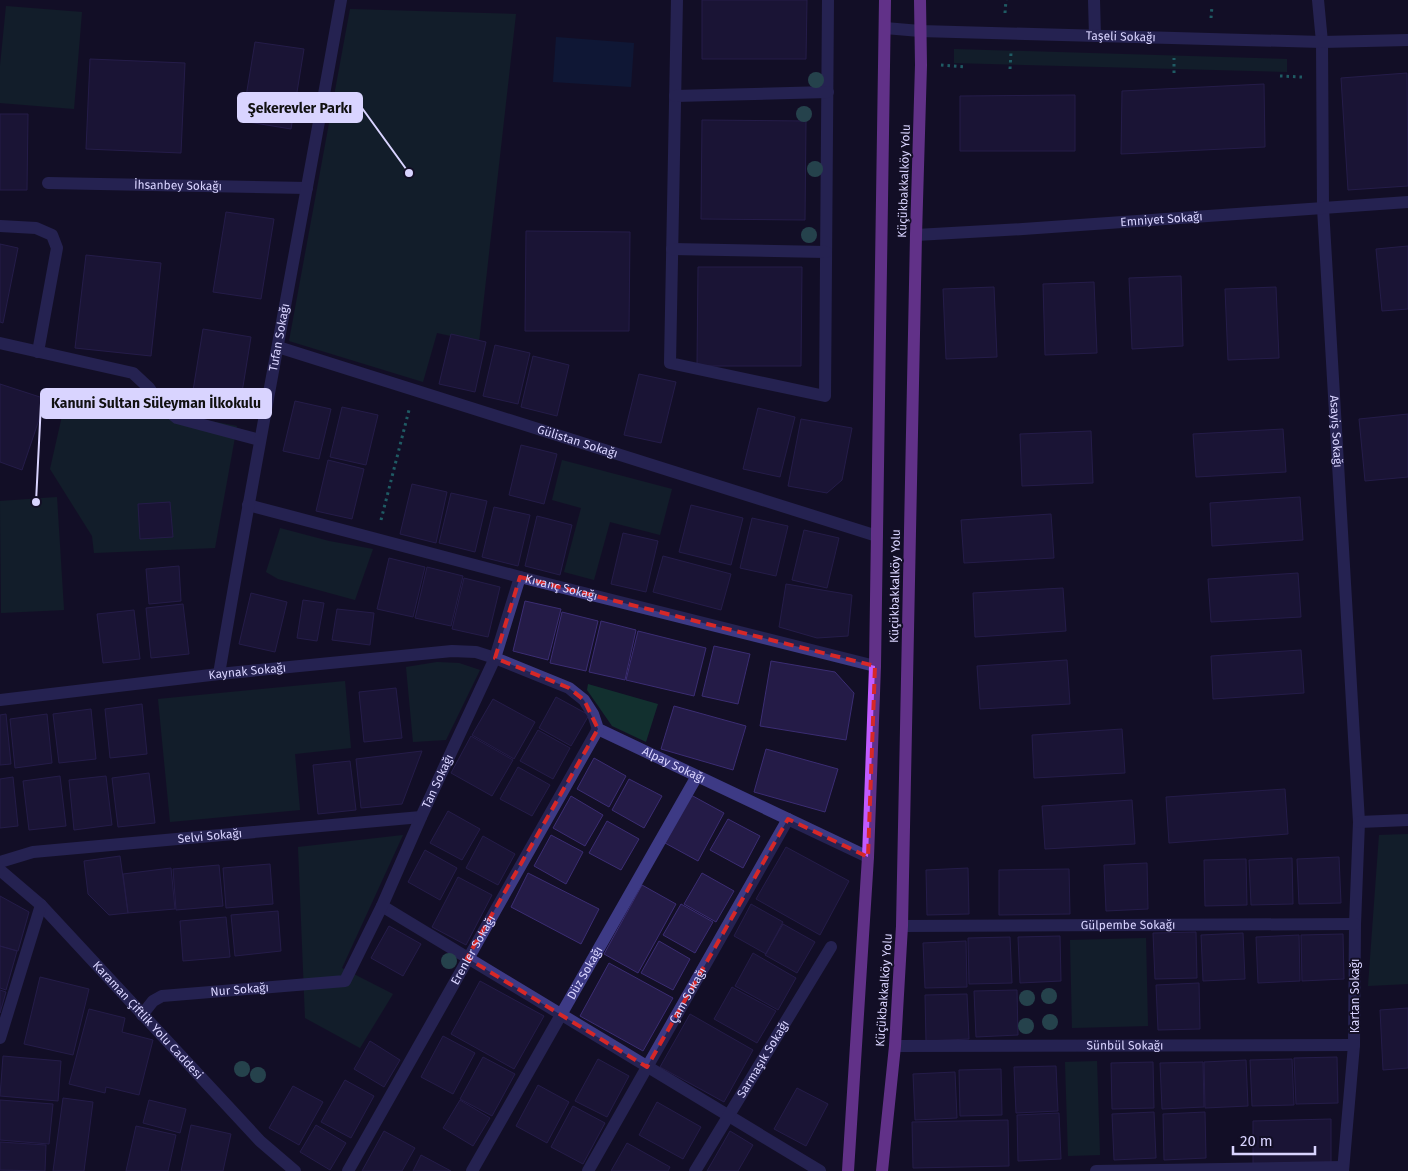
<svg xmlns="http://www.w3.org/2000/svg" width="1408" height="1171" font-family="'Fira Sans',sans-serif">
  <rect width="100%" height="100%" fill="#130f26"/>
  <path fill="#12302f" d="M6,6L82,12L74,109L0,103V66Z
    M350,9L516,14L479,342L437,333L423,382L289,341Z
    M954,49L1287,59V72L954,63Z
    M67,394L237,426L215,548L94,553L92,536L50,469Z
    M562,460L672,489L660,535L610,522L594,580L564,572L581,508L552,500Z
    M57,497L64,610L1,613L0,501Z
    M280,528L329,541L373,549L355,600L278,579L266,572Z
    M437,662L459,663L480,670L446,740L413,742L406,667Z
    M345,681L351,748L295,754L300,810L170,822L158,699Z
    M588,684L658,704L646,742L612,726L587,690Z
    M1408,834V984L1368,986L1379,835Z
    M403,835L342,968L393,994L360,1048L305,1018L298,847Z
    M1146,938L1148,1026L1072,1028L1070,940Z
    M1097,1061L1100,1155L1068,1156L1065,1062Z"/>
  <path fill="#0c2248" d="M556,37L634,43L631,87L553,82Z"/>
  <path fill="#241b47" stroke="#3b2d73" d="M702,0H807L806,59H702Z
    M255,42L304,49L291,129L242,121Z
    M90,59L185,63L181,153L86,149Z
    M1407,73L1408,186L1348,190L1341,78Z
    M1264,84L1265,147L1121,154L1122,91Z
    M1075,95V151H960V96Z
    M0,114H28L27,190H0Z
    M702,120L806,121L805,220L701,219Z
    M226,212L274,219L261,299L213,292Z
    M526,231L630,232L629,331H525Z
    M0,244L18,248L3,323L0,322Z
    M1408,246V309L1382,311L1376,249Z
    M86,255L161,263L151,356L75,348Z
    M698,267H802L801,366H697Z
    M1181,276L1183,346L1132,349L1129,278Z
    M1094,282L1097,353L1045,355L1043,284Z
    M994,287L997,357L946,359L943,289Z
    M1276,287L1279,358L1228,360L1225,289Z
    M203,329L251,337L238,417L190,409Z
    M451,334L486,342L475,392L439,384Z
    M495,345L530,353L518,404L483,396Z
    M533,356L569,365L557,416L521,407Z
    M639,374L676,382L661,443L624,435Z
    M0,384L46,399L22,470L0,462Z
    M295,401L331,409L319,459L283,451Z
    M342,407L378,415L366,465L330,457Z
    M758,408L795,417L780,477L743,469Z
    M1408,414V477L1365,481L1359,419Z
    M801,419L852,428L842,480L827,493L788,486Z
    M1283,429L1286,472L1196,477L1193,434Z
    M1091,431L1093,483L1022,486L1020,434Z
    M521,445L557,454L544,504L509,495Z
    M328,460L364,469L352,519L316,511Z
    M412,484L447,492L436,543L400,534Z
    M451,493L487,501L475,552L439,543Z
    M1300,497L1303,540L1212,546L1210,503Z
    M170,502L173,537L140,539L138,504Z
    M691,505L743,518L731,565L679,552Z
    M494,507L530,515L518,566L482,557Z
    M1051,514L1054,558L964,563L961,520Z
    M537,516L572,525L560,575L525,566Z
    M752,518L788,526L776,576L740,568Z
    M804,530L839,538L827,588L792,580Z
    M623,533L658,541L646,592L611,584Z
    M663,556L731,574L721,610L653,592Z
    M389,558L425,567L413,617L377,609Z
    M179,566L181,601L149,604L146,569Z
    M427,567L463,576L451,626L415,618Z
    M1298,573L1301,617L1211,622L1208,579Z
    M464,578L500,587L488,637L452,629Z
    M786,584L852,595L848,636L817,638L779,627Z
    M1063,588L1066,631L975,637L973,593Z
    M251,593L287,602L275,652L239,644Z
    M303,600L324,603L317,641L297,638Z
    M525,601L561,609L548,660L513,651Z
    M183,604L189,654L151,658L146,608Z
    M337,609L374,613L370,645L332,640Z
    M134,610L140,659L103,663L97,614Z
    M562,612L598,621L586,671L550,663Z
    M601,621L636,630L625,680L589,672Z
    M638,631L706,648L694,696L626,680Z
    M714,646L750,654L738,704L702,696Z
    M1301,650L1304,693L1213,699L1211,656Z
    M1067,660L1070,704L980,709L977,666Z
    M771,661L835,672L854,693L846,740L760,726Z
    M396,688L402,738L364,742L359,692Z
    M556,697L589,715L571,746L539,728Z
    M493,699L535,722L514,759L472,735Z
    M142,704L147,754L110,758L105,709Z
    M674,706L746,726L733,770L661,749Z
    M91,709L96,759L59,763L53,714Z
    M6,714L11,764L0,765V715Z
    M47,714L52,763L15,768L10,719Z
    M1122,729L1125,773L1034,778L1032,735Z
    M538,730L570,748L553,779L520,761Z
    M471,736L513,760L492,796L451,773Z
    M766,749L838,769L825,812L754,792Z
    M422,751L402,804L361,808L356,759Z
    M594,758L626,776L609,807L577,789Z
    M350,761L356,810L318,814L313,765Z
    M518,767L550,785L532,816L500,799Z
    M149,773L155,823L118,827L112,778Z
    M60,776L66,826L29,830L23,781Z
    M106,776L112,825L74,830L69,780Z
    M13,777L18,826L0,828V779Z
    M629,779L662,796L644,828L612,810Z
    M1285,789L1288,834L1169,843L1166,797Z
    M691,795L724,813L698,861L665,843Z
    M571,796L603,815L585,846L553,828Z
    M1132,800L1135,844L1045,849L1042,806Z
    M448,811L480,829L462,860L430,843Z
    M728,819L760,836L743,868L710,850Z
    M607,821L639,839L621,870L589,853Z
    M551,835L583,852L566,884L534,866Z
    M483,836L515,854L498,885L466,868Z
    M786,847L849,881L820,935L756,899Z
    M425,850L457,868L440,900L408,882Z
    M120,856L128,913L109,915L88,894L84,861Z
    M1339,857L1341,903L1299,904L1297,859Z
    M1292,858L1293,904L1251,905L1249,860Z
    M1246,859L1247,905L1205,906L1204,860Z
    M1147,863L1148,909L1106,911L1104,865Z
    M270,864L273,904L226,908L223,868Z
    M219,865L223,906L176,910L173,869Z
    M171,868L175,909L128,913L123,874Z
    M968,868L969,914L927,915L926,870Z
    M1069,869L1070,914L999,915V870Z
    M528,873L599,909L581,944L511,907Z
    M702,873L734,891L716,922L684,904Z
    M458,877L492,895L466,945L432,927Z
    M642,885L676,904L638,973L604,954Z
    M0,896L29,912L18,951L0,946Z
    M681,904L713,922L695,953L663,935Z
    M751,904L783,922L766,954L734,936Z
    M278,911L281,951L235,956L231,915Z
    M226,917L230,957L183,961L180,921Z
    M783,924L815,942L797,973L765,955Z
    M389,926L421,944L403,976L371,958Z
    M1196,932L1197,978L1155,979L1153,933Z
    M1243,933L1245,979L1203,981L1201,935Z
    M1343,934L1344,979L1302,981L1301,935Z
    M1299,935L1300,981L1258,983L1256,937Z
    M1060,936L1061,981L1020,983L1018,937Z
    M1010,937L1012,983L969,984L968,938Z
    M659,941L690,959L673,990L641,973Z
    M966,941L967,987L925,988L923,943Z
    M0,946L17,951L6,990L0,988Z
    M753,953L796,978L778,1010L735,986Z
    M609,963L673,998L643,1051L580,1016Z
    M40,977L89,989L73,1055L24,1044Z
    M480,981L544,1016L514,1069L451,1034Z
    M1199,983L1200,1029L1158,1030L1156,985Z
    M732,987L776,1011L757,1043L714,1019Z
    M0,990L6,992L0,1013Z
    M1017,990L1018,1035L976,1037L974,991Z
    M967,994L969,1039L926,1041L925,995Z
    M1408,1008V1068L1383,1070L1380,1010Z
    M89,1009L125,1018L122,1032L153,1040L139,1095L106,1087L105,1093L69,1084Z
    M690,1014L753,1050L724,1102L660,1067Z
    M443,1036L475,1053L453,1094L421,1077Z
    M370,1041L400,1060L384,1087L354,1069Z
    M3,1056L61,1061L58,1101L0,1096Z
    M483,1057L515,1074L492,1116L460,1099Z
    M1337,1057L1338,1103L1296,1104L1294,1058Z
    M598,1059L629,1076L607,1117L575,1101Z
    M1292,1059L1294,1105L1252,1106L1250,1060Z
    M1246,1060L1248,1106L1205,1108L1204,1062Z
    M1153,1062L1154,1108L1112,1109L1111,1063Z
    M1203,1062L1204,1107L1162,1109L1160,1063Z
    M1056,1066L1058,1111L1016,1113L1014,1067Z
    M1001,1069L1002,1115L960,1116L959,1070Z
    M955,1072L957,1118L915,1120L913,1074Z
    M345,1080L374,1096L351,1138L321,1122Z
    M538,1085L569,1102L547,1143L516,1126Z
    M293,1086L323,1102L299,1145L269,1128Z
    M797,1088L828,1104L806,1146L774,1129Z
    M63,1098L93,1102L84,1171H53Z
    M0,1100L53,1104L49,1144L0,1140Z
    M149,1100L186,1109L180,1133L143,1123Z
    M460,1100L490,1118L473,1146L443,1128Z
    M657,1102L701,1127L683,1159L639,1135Z
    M573,1106L605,1123L583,1164L551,1147Z
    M1154,1112L1156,1158L1114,1160L1112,1114Z
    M1205,1112L1206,1158L1164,1160L1163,1114Z
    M1059,1113L1061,1159L1018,1161L1017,1115Z
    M1331,1119V1164L1253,1166V1121Z
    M1008,1120L1009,1166L913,1168L912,1122Z
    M191,1125L231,1134L223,1171H181Z
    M316,1125L346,1143L330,1170L300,1152Z
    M136,1126L176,1135L168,1171H126Z
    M384,1131L415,1148L402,1171H362Z
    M730,1131L753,1145L738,1171H707Z
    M0,1142L46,1145L45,1171L0,1170Z
    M627,1143L670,1167L668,1171H611Z
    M421,1155L451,1171H413Z"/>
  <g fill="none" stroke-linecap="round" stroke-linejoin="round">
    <path stroke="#2fb8b0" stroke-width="3" stroke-dasharray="2.5 4" stroke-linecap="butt" d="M1005,13L1006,0
      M1211,18L1212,6
      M941,65L965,67
      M1010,69L1011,53
      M1174,73V58
      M1280,76L1302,77
      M381,520L409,410"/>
    <g stroke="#3d3a85" stroke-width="12">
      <path d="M677,0L670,363L825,396L828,0"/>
      <path d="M1094,0L1095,36"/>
      <path id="s1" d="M1318,0L1322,42L1323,208L1359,822L1355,924L1354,1045L1343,1171"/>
      <path id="s2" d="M885,28L920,31L1322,42L1408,40"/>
      <path d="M675,96L828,92"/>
      <path id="s3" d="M48,183L307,188"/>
      <path d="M0,226L36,228L52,235L57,248L38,352"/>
      <path id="s4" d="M916,235L1023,229L1408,202"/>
      <path d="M672,249L826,252"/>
      <path d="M0,343L133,373L149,388L160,404L177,418L260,440"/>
      <path id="s5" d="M278,347L877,536"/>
      <path id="s6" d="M248,505L520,577L875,666"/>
      <path id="s7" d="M219,674C257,449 301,225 341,0"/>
      <path id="s8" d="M0,700L219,674L452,651L476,652L495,658L569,688L584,700L593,714L598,729L868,857"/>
      <path d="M1359,822L1408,820"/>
      <path id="s9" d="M0,862L33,852L421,817"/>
      <path id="s10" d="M0,870L41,905L260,1141L295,1171"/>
      <path d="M382,906L820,1171"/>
      <path id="s11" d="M902,926L1355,924"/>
      <path id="s12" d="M142,1015L153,1001L162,996L345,981L382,906L421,817L495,658L520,577"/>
      <path d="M0,1038L41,905"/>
      <path id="s13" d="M895,1046L1354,1045"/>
      <path id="s14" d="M348,1171L598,729"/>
      <path id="s15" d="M472,1171L697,776"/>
      <path id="s16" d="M588,1171L788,819"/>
      <path id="s17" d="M695,1171L831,947"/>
      <path d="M1096,1171L1343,1167"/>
    </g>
    <path stroke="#c25bff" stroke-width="12" d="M848,1171L868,857L875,666L885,0
      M882,1171L895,1046L902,926L916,235L921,65L920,0"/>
  </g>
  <g fill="#3d827b">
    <circle cx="816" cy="80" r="8"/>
    <circle cx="804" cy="114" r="8"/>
    <circle cx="815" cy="169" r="8"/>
    <circle cx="809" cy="235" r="8"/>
    <circle cx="449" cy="961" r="8"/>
    <circle cx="1049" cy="996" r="8"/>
    <circle cx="1027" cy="998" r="8"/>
    <circle cx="1050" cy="1022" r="8"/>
    <circle cx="1026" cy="1026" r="8"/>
    <circle cx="242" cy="1069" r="8"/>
    <circle cx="258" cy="1075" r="8"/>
  </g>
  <path d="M0 0H1408V1171H0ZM520,577L875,666L868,857L788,819L647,1067L467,958L598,729L584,700L569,688L495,658Z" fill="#130f26" fill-opacity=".55" fill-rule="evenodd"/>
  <path fill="none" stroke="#d62828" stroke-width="4" stroke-dasharray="10 6" stroke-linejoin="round" d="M520,577L875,666L868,857L788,819L647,1067L467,958L598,729L584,700L569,688L495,658Z"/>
  <g text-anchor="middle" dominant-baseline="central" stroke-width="4" stroke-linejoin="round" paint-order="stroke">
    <g font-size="12" fill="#d9d4ff" stroke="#130f26">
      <text stroke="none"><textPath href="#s2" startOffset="236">Taşeli Sokağı</textPath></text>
      <text transform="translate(904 181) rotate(-88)">Küçükbakkalköy Yolu</text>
      <text stroke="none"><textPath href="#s3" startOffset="130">İhsanbey Sokağı</textPath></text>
      <text stroke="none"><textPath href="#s4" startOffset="246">Emniyet Sokağı</textPath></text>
      <text stroke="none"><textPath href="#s7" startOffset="342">Tufan Sokağı</textPath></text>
      <text stroke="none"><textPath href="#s1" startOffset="432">Asayiş Sokağı</textPath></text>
      <text stroke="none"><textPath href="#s5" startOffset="314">Gülistan Sokağı</textPath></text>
      <text transform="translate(895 586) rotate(-89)">Küçükbakkalköy Yolu</text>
      <text stroke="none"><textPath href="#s6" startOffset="324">Kıvanç Sokağı</textPath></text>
      <text stroke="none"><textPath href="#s8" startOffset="249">Kaynak Sokağı</textPath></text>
      <text stroke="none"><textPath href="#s8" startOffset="714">Alpay Sokağı</textPath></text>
      <text stroke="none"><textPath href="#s12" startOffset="432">Tan Sokağı</textPath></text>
      <text stroke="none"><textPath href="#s9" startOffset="212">Selvi Sokağı</textPath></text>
      <text stroke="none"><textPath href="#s11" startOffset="226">Gülpembe Sokağı</textPath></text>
      <text stroke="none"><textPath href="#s14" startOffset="254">Erenler Sokağı</textPath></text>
      <text stroke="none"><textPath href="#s15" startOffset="228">Düz Sokağı</textPath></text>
      <text stroke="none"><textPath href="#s12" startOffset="106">Nur Sokağı</textPath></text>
      <text transform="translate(884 990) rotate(-86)">Küçükbakkalköy Yolu</text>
      <text stroke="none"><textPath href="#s16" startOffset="202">Çam Sokağı</textPath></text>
      <text transform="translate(1355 996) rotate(-90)">Kartan Sokağı</text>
      <text stroke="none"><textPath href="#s10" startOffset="211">Karaman Çiftlik Yolu Caddesi</textPath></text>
      <text stroke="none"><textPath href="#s13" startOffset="230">Sünbül Sokağı</textPath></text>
      <text stroke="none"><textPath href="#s17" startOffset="131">Sarmaşık Sokağı</textPath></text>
    </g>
  </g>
  <path fill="none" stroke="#d9d4ff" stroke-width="2" d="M409 173L362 108M36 502L41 403"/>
  <g fill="#d9d4ff" stroke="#130f26" stroke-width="2">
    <circle cx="409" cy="173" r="5"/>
    <circle cx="36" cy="502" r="5"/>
  </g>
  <g fill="#d9d4ff" stroke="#d9d4ff" stroke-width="2">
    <rect x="238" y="93" width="124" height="29" rx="5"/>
    <rect x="41" y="389" width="230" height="29" rx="5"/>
  </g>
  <g font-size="14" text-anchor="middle" font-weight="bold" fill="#111">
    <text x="300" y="113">Şekerevler Parkı</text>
    <text x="156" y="408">Kanuni Sultan Süleyman İlkokulu</text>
  </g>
  <path d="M1233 1146v8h82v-8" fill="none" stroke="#d9d4ff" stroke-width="2.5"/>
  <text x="1240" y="1146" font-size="15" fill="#d9d4ff" stroke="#130f26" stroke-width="4" paint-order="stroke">20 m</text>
</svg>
